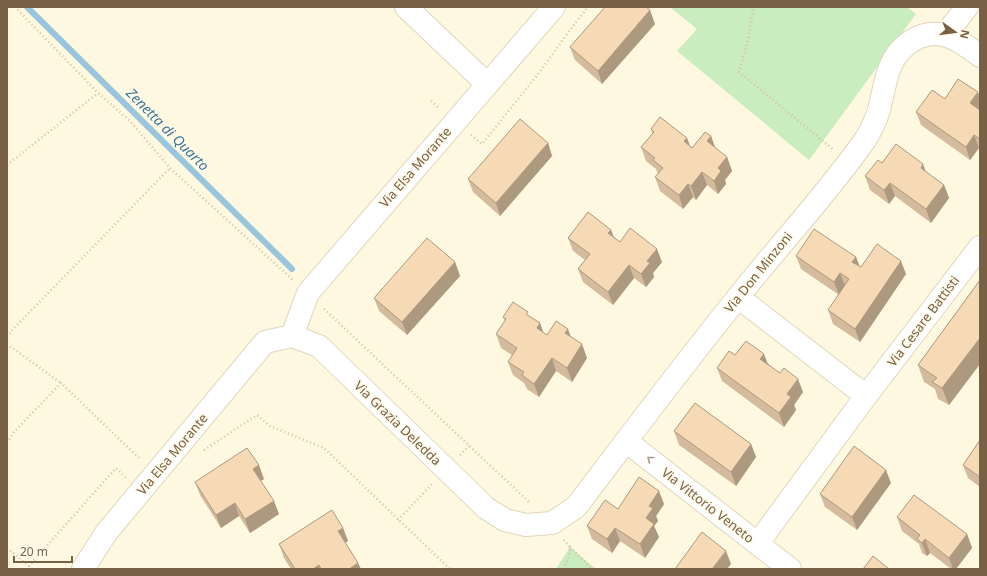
<svg xmlns="http://www.w3.org/2000/svg" width="987" height="576" font-family="'Noto Sans',sans-serif">
  <rect width="100%" height="100%" fill="#fef8e1"/>
  <path fill="#c9edbe" d="M670,7H907L916,14L809,160L677,51L697,29Z
    M570,547L596,569H556Z"/>
  <g fill="none" stroke-linecap="round" stroke-linejoin="round">
    <path stroke="#99c6dc" stroke-width="6" d="M27,7L292,269"/>
    <defs>
      <path id="street" d="M406,7L487,84
        M945,35L967,7
        M738,297L866,396L980,247
        M292,336L308,293L554,7
        M626,441L790,569
        M758,543L866,396
        M83,569L106,533L265,342L292,336L319,346L486,508L505,520L526,525L552,523L576,507C630,436 683,365 739,296C780,244 827,194 865,140C870,132 875,122 878,113C885,91 885,63 904,47C932,22 956,37 980,56"/>
    </defs>
    <use href="#street" stroke="#e3d5bc" stroke-width="24"/>
    <path stroke="#dbbe99" stroke-width="2.5" stroke-dasharray="1 3" stroke-linecap="butt" d="M15,7L98,93L129,120L170,168L293,280
      M750,7L753,9L748,41L739,72L834,150
      M431,101L440,109
      M471,135L482,144L539,73L573,26L588,7
      M7,165L98,93
      M324,309L530,503
      M7,337L14,328L170,168
      M7,344L61,383
      M7,443L14,432L61,383L141,460
      M204,450L257,415L270,426L324,448L450,569
      M460,455L469,446
      M398,520L433,483
      M570,547L592,569
      M7,548L29,566L116,468L126,478
      M563,569L569,557L570,547L563,539"/>
    <use href="#street" stroke="#fff" stroke-width="22"/>
  </g>
  <path fill="#d4bb9d" d="M655,24L602,84L575,60L570,47Z
    M978,92L980,99V149L979,148L970,160L921,125L916,112L945,99Z
    M651,129L687,138L690,146L692,148L711,136L715,148L727,157L732,171L725,180L726,184L718,194L707,185L696,200L693,197L683,209L660,191L655,177L658,174L656,169L646,161L641,147L652,134Z
    M548,143L552,156L500,216L473,192L468,179Z
    M882,163L926,172L944,185L949,198L931,223L895,196L889,204L870,190L865,176Z
    M611,230L614,238L620,242L662,262L653,273L654,277L646,287L634,278L613,305L583,282L578,269L585,260L573,251L568,238Z
    M796,256L856,257L859,266L861,267L906,274L860,342L833,324L828,310L839,295L801,269Z
    M455,262L460,276L407,335L379,311L374,298Z
    M980,280V364L949,405L938,399L935,389L924,382L918,365Z
    M503,317H530L540,323L543,332L547,335L571,337L587,358L572,382L556,371L539,397L527,389L524,383L513,375L508,362L512,355L501,348L496,334L505,321Z
    M735,355L768,364L803,392L794,405L796,410L784,427L722,381L717,368Z
    M674,431L751,444L756,457L736,486L679,445Z
    M980,440V487L968,478L963,465Z
    M264,479L261,481L279,514L250,533L239,516L221,528L200,495L195,482Z
    M891,483L857,530L825,507L820,494Z
    M664,504L656,516L658,521L654,526L659,537L645,558L620,541L612,553L592,539L587,526L618,509Z
    M897,517L967,534L972,548L956,569H951L930,553L927,556L922,553L919,544L902,531Z
    M343,528L348,541L345,543L358,563L361,569H291L284,558L279,544Z"/>
  <path fill="#ac997f" d="M650,10L655,24L602,84L598,71Z
    M978,92L980,99V110L975,117L970,103Z
    M974,135L979,148L970,160L966,147Z
    M711,136L716,150L707,141Z
    M687,138L692,152L684,141Z
    M548,143L552,156L500,216L496,203Z
    M727,157L732,171L725,180L726,184L718,194L714,181L718,168Z
    M923,164L928,178L921,168Z
    M702,172L707,185L696,200L691,186Z
    M890,183L895,196L889,204L884,190Z
    M688,184L693,197L683,209L679,195Z
    M944,185L949,198L931,223L926,209Z
    M611,230L616,243L608,233Z
    M657,249L662,262L653,273L654,277L646,287L641,274L647,261Z
    M856,257L861,270L852,262Z
    M901,261L906,274L860,342L855,329Z
    M455,262L460,276L407,335L402,322Z
    M629,265L634,278L613,305L608,292Z
    M840,273L845,286L839,295L834,282Z
    M540,323L545,337L537,328Z
    M568,329L573,343L565,333Z
    M980,338V364L949,405L942,388Z
    M582,344L587,358L572,382L567,368Z
    M764,354L769,367L760,359Z
    M552,358L556,371L539,397L534,384Z
    M798,379L803,392L794,405L796,410L784,427L779,413L787,394Z
    M751,444L756,457L736,486L731,472Z
    M259,465L264,479L258,482L253,469Z
    M886,470L891,483L857,530L852,517Z
    M659,491L664,504L656,516L658,521L654,526L659,537L645,558L640,544L649,506Z
    M274,501L279,514L250,533L245,519Z
    M235,503L239,516L221,528L216,515Z
    M343,528L348,541L343,544L338,531Z
    M615,528L620,541L612,553L607,539Z
    M967,534L972,548L956,569H953L949,558Z
    M925,539L930,553L927,556L922,543Z
    M726,551L731,564L727,569H712Z
    M358,563L361,569H349Z
    M319,565L320,569H313Z"/>
  <path fill="#f6dab6" stroke="#ac997f" d="M605,7H646L650,10L598,71L570,47Z
    M958,79L978,92L970,103L980,110V139L974,135L966,147L916,112L932,90L945,99Z
    M660,117L687,138L684,141L692,148L705,132L711,136L707,141L727,157L718,168L721,171L714,181L702,172L691,186L688,184L679,195L655,177L663,168L653,160L655,158L641,147L654,132L651,129Z
    M520,119L548,143L496,203L468,179Z
    M896,144L923,164L921,168L944,185L926,209L890,183L884,190L865,176L878,160L882,163Z
    M588,212L611,230L608,233L620,242L630,228L657,249L647,261L650,263L641,274L629,265L608,292L578,269L590,254L568,238Z
    M814,229L856,257L852,262L861,267L877,244L901,261L855,329L828,310L849,279L840,273L834,282L796,256Z
    M427,238L455,262L402,322L374,298Z
    M980,280V338L942,388L932,382L937,378L918,365Z
    M513,302L528,312L526,314L540,323L537,328L547,335L556,321L568,329L565,333L582,344L567,368L552,358L534,384L522,375L524,372L508,362L517,348L496,334L506,319L503,317Z
    M746,341L764,354L760,359L780,373L784,368L798,379L787,394L791,397L779,413L717,368L729,351L735,355Z
    M695,403L751,444L731,472L674,431Z
    M980,440V477L963,465Z
    M854,446L886,470L852,517L820,494Z
    M247,448L259,465L253,469L274,501L245,519L235,503L216,515L195,482Z
    M639,477L659,491L649,506L653,508L646,518L654,524L640,544L615,528L607,539L587,526L605,500L618,509Z
    M914,495L967,534L949,558L925,539L922,543L917,539L920,535L897,517Z
    M332,510L343,528L338,531L358,563L349,569H321L319,565L313,569H295L279,544Z
    M702,532L726,551L712,569H675Z
    M873,556L889,569H863Z"/>
  <defs><path id="oneway-chevron" d="M-2-3.5L2.5 0L-2 3.5" fill="none" stroke-width="1.6" stroke-linecap="round" stroke-linejoin="round"/></defs>
  <use stroke="#a79886" href="#oneway-chevron" transform="translate(650 459) rotate(-142)"/>
  <g text-anchor="middle" dominant-baseline="central" stroke-width="3" stroke-linejoin="round" paint-order="stroke">
    <g font-size="13" fill="#786045" stroke="#fffae9">
      <text transform="translate(415 167) rotate(-49)">Via Elsa Morante</text>
      <text transform="translate(758 272) rotate(-51)">Via Don Minzoni</text>
      <text transform="translate(923 321) rotate(-53)">Via Cesare Battisti</text>
      <text transform="translate(398 423) rotate(44)">Via Grazia Deledda</text>
      <text transform="translate(172 454) rotate(-50)">Via Elsa Morante</text>
      <text transform="translate(708 505) rotate(38)">Via Vittorio Veneto</text>
    </g>
    <g font-size="14" font-style="italic" fill="#3f7894" stroke="#fffae9">
      <text transform="translate(168 129) rotate(45)">Zenetta di Quarto</text>
    </g>
  </g>
  <rect width="987" height="576" fill="none" stroke="#786045" stroke-width="16"/>
  <g transform="translate(955 32) rotate(104)" stroke="#fffae9" stroke-width="3" paint-order="stroke">
  <path d="M0-3L7 15L0 10L-7 15Z" fill="#786045"/>
  <text y="-6" font-size="11" font-weight="bold" text-anchor="middle" fill="#786045">N</text>
  </g>
  <path d="M14 556v6h58v-6" fill="none" stroke="#786045" stroke-width="2"/>
  <text x="20" y="556" font-size="12" fill="#786045" stroke="#fffae9" stroke-width="3" paint-order="stroke">20 m</text>
</svg>
